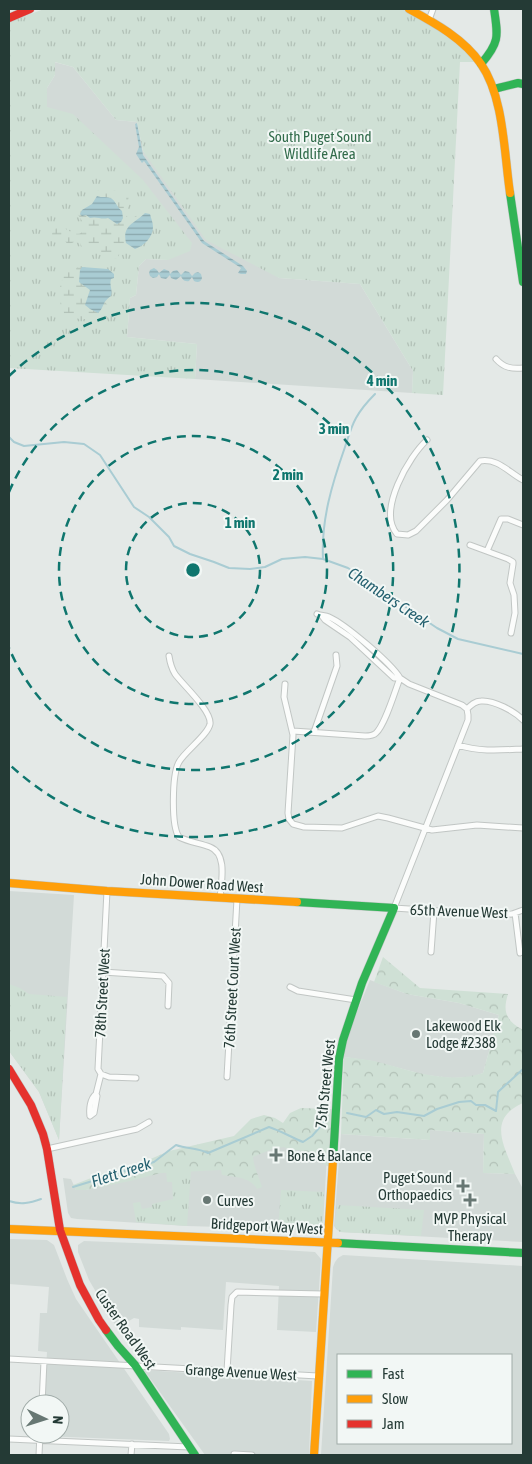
<svg xmlns="http://www.w3.org/2000/svg" width="532" height="1464" font-family="'Asap Condensed',sans-serif">
  <defs>
    <pattern id="grass-tufts" width="24" height="20" patternUnits="userSpaceOnUse" patternTransform="scale(1.25)"><rect width="24" height="20" fill="#cfe0d5"/><path d="M3 7l-1-3M5 7V3M7 7l1-3M15 17l-1-3M17 17v-4M19 17l1-3" fill="none" stroke="#b2c1b7"/></pattern>
    <pattern id="forest-crowns" width="20" height="18" patternUnits="userSpaceOnUse" patternTransform="scale(1.25)"><rect width="20" height="18" fill="#cfe0d5"/><path d="M2 6a3 3 0 1 1 6 0M12 15a3 3 0 1 1 6 0" fill="none" stroke="#b2c1b7"/></pattern>
    <pattern id="wetland-marsh" width="20" height="14" patternUnits="userSpaceOnUse" patternTransform="scale(1.25)"><rect width="20" height="14" fill="#cfe0d5"/><path d="M1 5h8M5 5V1M11 12h8M15 12V8" fill="none" stroke="#b2c1b7"/></pattern>
    <pattern id="water-rules" width="6" height="5" patternUnits="userSpaceOnUse" patternTransform="scale(1.25)"><rect width="6" height="5" fill="#a9ccd3"/><path d="M0 2.5h6" fill="none" stroke="#89a7ac"/></pattern>
  </defs>
  <rect width="100%" height="100%" fill="#e4e9e7"/>
  <path fill="#d2dad7" fill-rule="evenodd" d="M54,62L73,67L116,120L137,122L143,151L279,278L360,284L413,371L412,393L195,379L197,344L127,337L130,298L136,295L139,266L146,259L168,260L47,107V88L55,75Z
    M9,891L74,895L59,1140L39,1092L9,1051Z
    M370,980L407,994L459,1003L499,1015L483,1073L472,1077L452,1078L426,1075L372,1061L344,1057L347,1036Z
    M430,1130L484,1134L483,1173L515,1174L523,1189V1242L340,1232L336,1229L334,1226L341,1134L429,1140Z
    M328,1138L323,1224L319,1229L317,1230L187,1226L77,1219L71,1218L68,1213L63,1178L71,1179L76,1190H86L149,1171Z
    M9,1239L47,1240L54,1245L67,1279L76,1299L169,1434L170,1439L169,1441L43,1436V1434H60V1404H44L47,1352L38,1351L40,1313H47L49,1287L9,1284Z
    M84,1241L235,1247L315,1252L321,1259L316,1332L277,1330L279,1286L226,1282L223,1330L181,1327V1330L139,1327V1319L134,1318L117,1328L89,1280L78,1252V1245Z
    M343,1255L523,1266V1455H321L333,1267L335,1262L338,1258ZM338,1355H511V1443H338Z
    M144,1370L312,1381L309,1455H205Z"/>
  <path fill="url(#grass-tufts)" d="M44,9H404L411,12L456,43L476,62H460L443,395L412,393L413,371L360,284L279,278L206,240L143,151L137,122L116,120L73,67L55,62V75L47,88V107L73,114L143,180L192,243L190,251L168,260L146,259L139,266L136,295L130,298L127,337L197,344L195,379L9,368V22Z
    M9,984L20,988L29,994L67,997L59,1140L39,1092L9,1051Z
    M166,1170L191,1171L187,1226L136,1222L133,1203L140,1202L142,1209L152,1207V1204L173,1199L172,1182H167Z
    M281,1190L324,1192L323,1224L319,1229L312,1231L278,1229Z
    M337,1205L424,1210L421,1236L340,1232L335,1227Z"/>
  <path fill="url(#forest-crowns)" d="M383,957L420,988L508,994C502,1013 507,1021 523,1030V1103C486,1119 505,1147 515,1174L483,1173L484,1134L430,1130V1140L341,1134L344,1057C354,1058 364,1059 374,1061C409,1070 447,1085 483,1073L499,1015L459,1003L407,994L374,982Z
    M301,1108L332,1109L329,1167L299,1150L292,1151L284,1147L272,1149L253,1157C254,1168 259,1176 262,1187L257,1189C250,1177 235,1177 222,1175L221,1170L161,1173L130,1181L86,1190H76L73,1185L104,1173L139,1164L169,1151L234,1136L251,1119L264,1115L275,1118L283,1123L290,1113Z"/>
  <path fill="url(#wetland-marsh)" d="M107,190L125,192L129,194L126,216L131,219L141,213H145L136,222L131,223L124,236C128,252 125,247 116,259L114,258V253L112,252L108,253L106,257L82,247L80,243L74,242L68,245C64,238 60,238 53,238L52,234L54,229C68,223 70,239 83,232C84,223 82,219 76,213C77,202 89,201 93,193L97,191Z
    M82,267L80,270L85,285L90,290L87,299L90,309L98,312L101,311L104,301L110,308L108,316L103,321C90,318 79,320 66,317C56,298 58,290 66,270L73,268Z"/>
  <path fill="url(#water-rules)" d="M137,123L143,155L204,241L243,266L247,271L246,274H241L238,273L241,268L202,243L144,161L142,163L136,154L139,147L135,124Z
    M97,196C102,198 106,196 110,198C115,199 117,208 122,211L123,218L121,222L117,224L108,218C101,220 97,216 90,218L86,215L82,216L80,214L82,210L92,204Z
    M145,213L150,214C151,218 153,223 153,227C153,237 144,246 135,249L126,243C122,225 134,224 145,213Z
    M82,267L108,269L114,274V278L111,279C109,286 113,289 111,296C101,303 105,307 98,313L90,309L85,305L90,290L79,282L80,270Z
    M154,268L157,270L159,273L164,269L169,271L170,274L173,271L177,270L181,275L185,271L189,272L192,276L195,273L198,272L201,274L202,278C201,282 198,283 194,281L192,277L189,281C184,282 182,279 181,276L176,280L171,278L170,275L166,279L161,278L159,274L157,277L153,278L150,276L149,273L150,270Z"/>
  <g fill="none" stroke-linecap="round" stroke-linejoin="round">
    <path stroke="#a9ccd3" stroke-width="2" d="M9,437L14,442L24,446L64,442L84,444L100,455L134,507L149,517L169,537L174,546L190,554L214,562L229,568L250,569L265,567L282,559L305,557L323,559L348,568L437,628L458,639L523,654
      M323,559C321,520 332,484 345,447C348,438 351,427 356,418C361,409 367,402 375,394
      M347,1113L366,1117L376,1110L384,1114L397,1112L424,1116L437,1109L459,1102L471,1101L476,1105H485L496,1111L498,1092L523,1069
      M73,1187L154,1162L176,1145C187,1149 198,1148 208,1153L269,1127C281,1131 291,1137 303,1142L312,1136L326,1120
      M9,1201C21,1205 30,1203 41,1199"/>
    <defs>
      <path id="street" d="M429,20L433,9
        M496,359C504,368 512,369 523,368
        M427,440C409,456 377,511 397,534L408,535L416,531L447,500L480,461C498,458 508,472 523,480
        M470,545L508,559L513,562V564L510,583L514,595L515,613L511,633
        M487,551L501,519H508L523,525
        M317,614C321,616 325,615 329,617C345,624 391,663 400,678
        M322,616L325,620L350,637L394,678H400L409,684L462,705L467,709
        M169,656C170,663 172,669 175,674C183,685 212,711 210,724C208,735 185,751 179,762C172,774 171,826 179,837C189,842 199,843 210,847C228,854 221,883 220,898
        M285,684L284,697L293,735L288,813L289,819L293,824L304,827L342,828L378,816L388,818L432,830L477,825L523,828
        M467,709L468,715V720L394,908L499,915L512,914L523,910
        M467,709C471,705 475,701 481,701C494,700 514,711 523,720
        M293,731L365,736C369,736 373,736 376,733C385,725 395,691 400,678
        M314,732L337,666L336,655
        M458,745C480,752 501,750 523,749
        M515,913L520,953
        M431,952L434,911
        M103,972L163,976L169,983L168,1006
        M290,987L298,991L356,1000
        M101,1074L109,1077L136,1078
        M227,1077L237,899
        M90,1116L94,1113L97,1096L96,1094L101,1074L98,1069L107,891
        M90,1116C89,1109 90,1099 96,1094
        M47,1149L137,1129L149,1122
        M9,1359L318,1376
        M227,1371L231,1305L232,1297L237,1292L323,1294
        M42,1404L44,1361
        M9,1439L189,1447
        M234,1454L252,1455
        M39,1455L40,1434
        M131,1455L132,1444"/>
      <path id="fast" d="M481,64C500,42 498,36 494,9
        M494,89L518,83L523,84
        M510,193L523,282
        M297,902L394,908L362,983L343,1040L339,1059L333,1160
        M338,1243L523,1253
        M106,1330L118,1346L135,1365L195,1455"/>
      <path id="slow" d="M409,9C435,23 464,39 481,64C504,97 504,153 510,193
        M9,883L107,891L297,902
        M9,1229L338,1243
        M314,1455L333,1160"/>
      <path id="jam" d="M9,18L30,9
        M9,1069L31,1105L43,1134L47,1149L60,1230L80,1285L99,1320L106,1330"/>
    </defs>
    <use href="#street" stroke="#c1c6c4" stroke-width="7"/>
    <use href="#fast" stroke="#c0c6c4" stroke-width="9"/>
    <use href="#slow" stroke="#c0c6c4" stroke-width="9"/>
    <use href="#jam" stroke="#c0c6c4" stroke-width="9"/>
    <use href="#street" stroke="#fbfcfb" stroke-width="5"/>
    <use href="#fast" stroke="#30b455" stroke-width="8"/>
    <use href="#slow" stroke="#ff9f0a" stroke-width="8"/>
    <use href="#jam" stroke="#e5322d" stroke-width="8"/>
  </g>
  <g fill="none" stroke="#0f766e" stroke-width="2.5" stroke-dasharray="9 6">
    <circle cx="193" cy="570" r="67"/>
    <circle cx="193" cy="570" r="134"/>
    <path d="M9 492A200 200 0 1 1 9 648"/>
    <path d="M9 376A267 267 0 1 1 9 764"/>
  </g>
  <g fill="#677773" stroke="#f2f7f5" stroke-width="2">
    <circle cx="416" cy="1034" r="5"/>
    <path d="M273.5 1147.5h5v5h5v5h-5v5h-5v-5h-5v-5h5z"/>
    <path d="M460.5 1178.5h5v5h5v5h-5v5h-5v-5h-5v-5h5z"/>
    <circle cx="207" cy="1200" r="5"/>
    <path d="M467.5 1192.5h5v5h5v5h-5v5h-5v-5h-5v-5h5z"/>
  </g>
  <g text-anchor="middle" dominant-baseline="central" stroke-width="4" stroke-linejoin="round" paint-order="stroke">
    <g font-size="15" fill="#326c4b" stroke="#f2f7f5">
      <text x="320" y="136">South Puget Sound<tspan x="320" dy="17">Wildlife Area</tspan></text>
    </g>
    <g font-size="15" fill="#243a35" stroke="#f2f7f5">
      <text transform="translate(202 883) rotate(4)">John Dower Road West</text>
      <text transform="translate(459 911) rotate(2)">65th Avenue West</text>
      <text transform="translate(232 988) rotate(-87)">76th Street Court West</text>
      <text transform="translate(102 993) rotate(-87)">78th Street West</text>
      <text transform="translate(325 1084) rotate(-84)">75th Street West</text>
      <text transform="translate(267 1226) rotate(3)">Bridgeport Way West</text>
      <text transform="translate(126 1329) rotate(55)">Custer Road West</text>
      <text transform="translate(241 1372) rotate(3)">Grange Avenue West</text>
    </g>
    <g font-size="15" fill="#243a35" stroke="#f2f7f5" text-anchor="start">
      <text x="426" y="1025">Lakewood Elk<tspan x="426" dy="17">Lodge #2388</tspan></text>
      <text x="287" y="1155">Bone &amp; Balance</text>
      <text x="452" y="1177" text-anchor="end">Puget Sound<tspan x="452" dy="17">Orthopaedics</tspan></text>
      <text x="217" y="1200">Curves</text>
      <text x="470" y="1218" text-anchor="middle">MVP Physical<tspan x="470" dy="17">Therapy</tspan></text>
    </g>
    <g font-size="16" font-style="italic" fill="#24606f" stroke="#f2f7f5">
      <text transform="translate(389 597) rotate(34)">Chambers Creek</text>
      <text transform="translate(121 1172) rotate(-18)">Flett Creek</text>
    </g>
  </g>
  <circle cx="193" cy="570" r="8" fill="#0f766e" stroke="#f2f7f5" stroke-width="2.5"/>
  <g font-size="15" text-anchor="middle" font-weight="bold" fill="#0f766e" stroke="#f2f7f5" stroke-width="4" stroke-linejoin="round" paint-order="stroke">
    <text x="382" y="386">4 min</text>
    <text x="334" y="434">3 min</text>
    <text x="288" y="480">2 min</text>
    <text x="240" y="528">1 min</text>
  </g>
  <rect width="532" height="1464" fill="none" stroke="#243a35" stroke-width="20"/>
  <rect x="337" y="1354" width="175" height="90" fill="#f2f7f5" stroke="#a0aba8"/>
  <rect x="347" y="1370" width="25" height="8" fill="#30b455" stroke="#a0aba8"/>
  <text x="382" y="1379" font-size="15" fill="#243a35">Fast</text>
  <rect x="347" y="1395" width="25" height="8" fill="#ff9f0a" stroke="#a0aba8"/>
  <text x="382" y="1404" font-size="15" fill="#243a35">Slow</text>
  <rect x="347" y="1420" width="25" height="8" fill="#e5322d" stroke="#a0aba8"/>
  <text x="382" y="1429" font-size="15" fill="#243a35">Jam</text>
  <g transform="translate(45 1419) rotate(94)"><circle r="24" fill="#f2f7f5" stroke="#a0aba8"/>
  <path d="M0-4L9 19L0 12L-9 19Z" fill="#677773"/>
  <text y="-8" font-size="14" font-weight="bold" text-anchor="middle" fill="#243a35">N</text>
  </g>
</svg>
